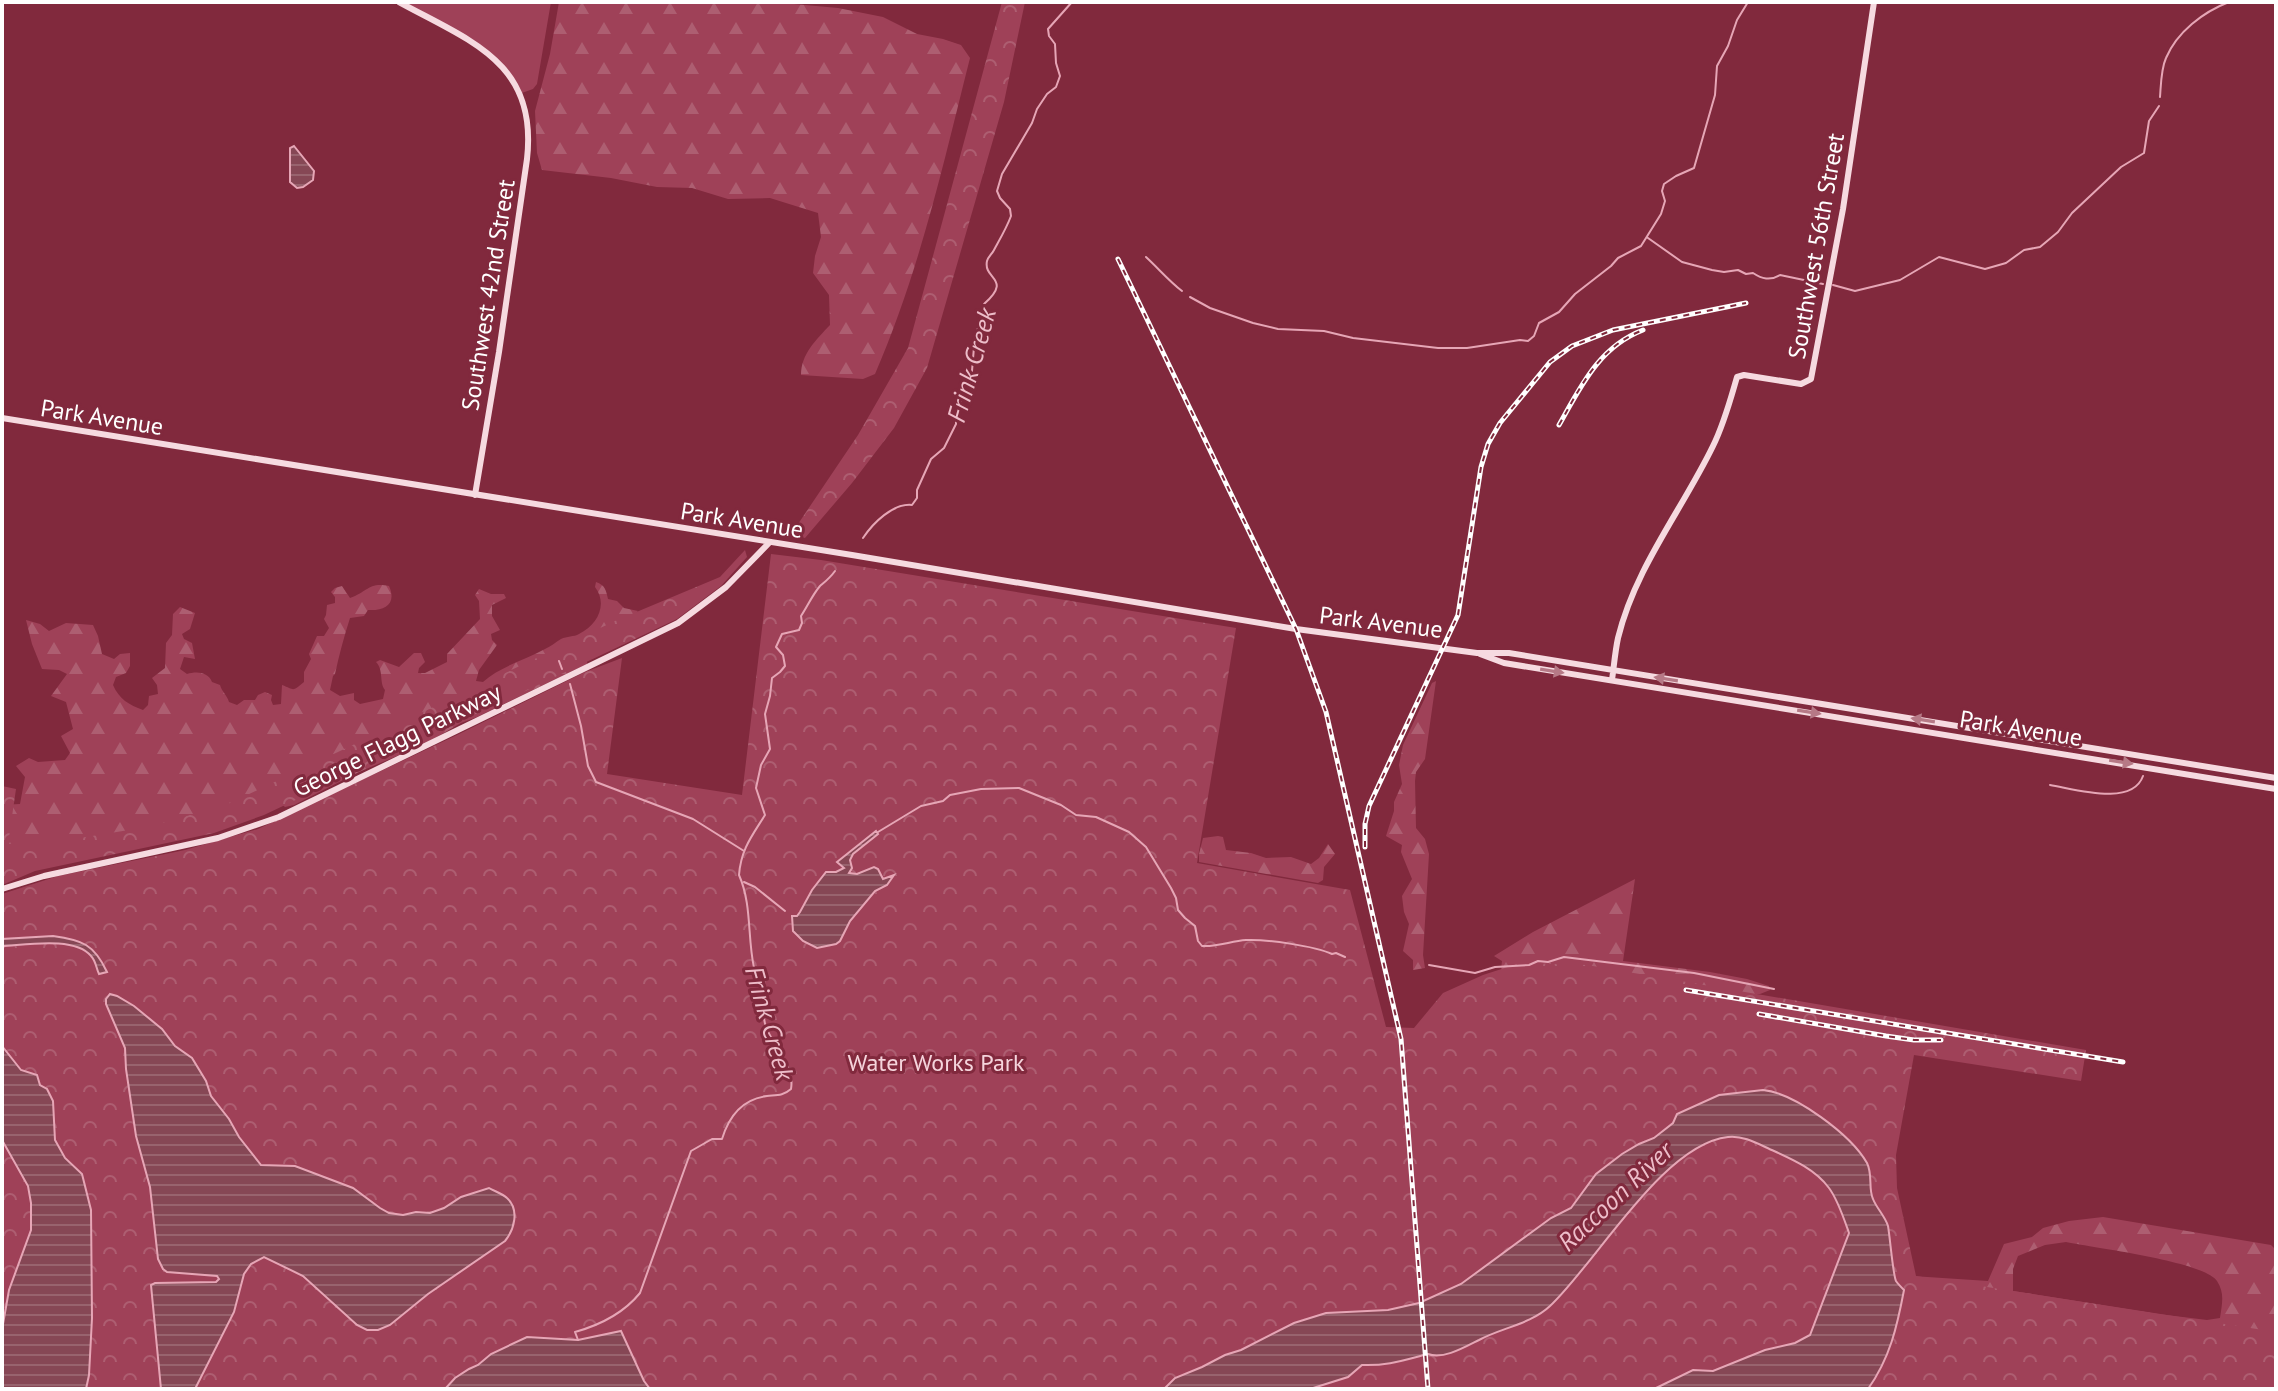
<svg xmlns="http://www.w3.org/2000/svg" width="2278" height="1391" font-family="'PT Sans',sans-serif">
  <defs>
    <pattern id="forest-firs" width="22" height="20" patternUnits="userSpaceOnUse" patternTransform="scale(2)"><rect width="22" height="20" fill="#9f4158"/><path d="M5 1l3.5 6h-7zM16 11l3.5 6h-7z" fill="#ad5e71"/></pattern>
    <pattern id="park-crowns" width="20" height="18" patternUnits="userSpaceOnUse" patternTransform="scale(2)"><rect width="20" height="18" fill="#9f4158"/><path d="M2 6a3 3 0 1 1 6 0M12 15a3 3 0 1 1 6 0" fill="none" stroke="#ad5e71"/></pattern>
    <pattern id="water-rules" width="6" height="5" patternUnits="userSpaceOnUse" patternTransform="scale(2)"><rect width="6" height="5" fill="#864755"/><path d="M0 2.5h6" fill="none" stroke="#98636e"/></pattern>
  </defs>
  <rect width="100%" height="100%" fill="#81293d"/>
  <path fill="#9f4158" d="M399,2H551L537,84L533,89L519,94L490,53Z"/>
  <path fill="url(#forest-firs)" fill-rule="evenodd" d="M559,2H772L838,8L883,17L917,34L943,39L961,45L970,58C943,165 919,273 875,374L863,379L801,375C801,354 816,340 830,325L829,295L813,273L815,256L821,237L818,213L770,198L728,199L692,188L657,187L611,178L542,170L537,153L535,111L550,54Z
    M596,582C605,585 606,590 608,599L617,601L624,608L638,611L587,657V664L477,717L461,723L423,745L359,772L294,805L285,807L278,801L248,799L2,872V805L20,804L25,777L16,766L29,758L38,762L65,760L70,753L61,736L73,729L66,702L51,696L67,674L59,670L42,669L32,644L26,620L40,624L49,631L66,623L93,625L98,636L102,654L114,659L120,654L130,653V666L126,673L116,677L113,685C119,699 129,705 143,710L148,705L149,696L158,694L157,685L152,678L165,668L166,643L172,635L173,614L180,607L195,613L190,629L182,634L184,639L192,643L195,659L184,657L180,669L187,674C197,671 208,672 212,682L220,685C222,692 227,695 229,702L237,705L244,700H255L258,695L265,692L272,695L271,700L273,705L281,704L282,685C295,690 292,692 304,682V672L311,659L309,654L317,636H324L329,628L324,619L326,615L327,605L335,603V597L331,592L335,588L342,586L350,598C368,592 368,582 389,586C397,604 385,611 368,610L364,616L350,618C344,637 339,655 335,674L333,676L330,690L340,696L354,693V700L360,704L383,699L385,690C379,683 384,670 376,662L380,660L399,667L414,653H421L425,662L419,668L418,673H425L447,662V654L480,619L479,601L475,595L479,589L491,594H504L506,598L492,605V616L500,630L491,634L492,640L497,645L479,670L476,681L483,682C499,667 525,660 545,649C550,647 556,642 561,639C567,636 574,637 579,634C598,625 608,604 595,587Z
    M1436,681L1425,759L1416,772L1415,781L1416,828L1425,839L1429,854L1423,955L1425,968L1413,970V960L1403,951L1409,924L1404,912L1402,896L1412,879L1401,852L1402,845L1386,836L1394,811V802L1402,784L1399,765L1403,745L1432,683Z
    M1218,836L1223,837L1226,850L1251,853L1266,858L1291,857L1311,864L1319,858L1328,844L1335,854L1324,867L1323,880L1318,883L1199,862V854L1203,838Z
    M1635,879L1623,961L1710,972L1747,979L1769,986L1770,990L1760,994H1743L1501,970L1502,961L1494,956L1533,932Z
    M2103,1217L2271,1245L2276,1250V1347L1872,1389L1912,1276L1988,1281L2004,1244L2032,1237L2043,1228L2069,1221ZM2066,1242C2094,1248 2203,1261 2217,1281C2225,1293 2222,1304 2220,1318L2207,1320L2158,1314L2013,1291V1269L2018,1256L2045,1245Z"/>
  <path fill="url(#park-crowns)" d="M1002,2H1025L1004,102L927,368L894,428L852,483L805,538L795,535L796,527L858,435L908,348Z
    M745,550L747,557L721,586L677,619L264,815L214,833L35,871L2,885V786L16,789L8,844L62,841L153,826L230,803L615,621L720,577Z
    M771,554L821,560L1236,628L1197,863L1350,890L1386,1027L1414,1028L1443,993L1483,975L1520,963L1587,965L2086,1050L2081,1081L1914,1055L1896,1155L1897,1188L1916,1276L2276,1332V1389H2V894L58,876L185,850L258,829L457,735L585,672L622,658L607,774L742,795Z"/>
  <path fill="url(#water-rules)" stroke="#e6a6b6" stroke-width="2" d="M294,146L314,171L313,180L303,187L297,188L290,182V148Z
    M876,831L878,834L853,854L850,860L852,868L849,873L857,874L874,867L878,869L883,879L894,875L887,885L875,891L850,921L840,941L836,944L817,948L803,941L793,931L792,916H797L800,912L812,890L826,872H836L844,868L837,862Z
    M53,936C82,940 94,944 107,972L99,974C96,968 96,961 91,956C75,936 25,945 2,946V939Z
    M110,994L117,996L134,1006L162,1029L175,1046L192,1058L206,1081L211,1096L229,1119L239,1137L261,1165L295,1166L353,1188L380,1208L389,1213L403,1215L416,1212L430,1213L444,1208L461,1197L489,1188C494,1191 503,1194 507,1198C520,1210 514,1230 505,1241L428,1294L390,1325L378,1330H367L357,1325L303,1276L264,1257L251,1264L244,1274L234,1312L195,1389H161L151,1285L155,1283L216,1282L219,1279L217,1276L167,1272L163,1269L158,1259L150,1187L136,1136L126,1069L125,1048L106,1004V999Z
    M2,1046L21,1070L37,1075L40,1085L47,1089L53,1101L55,1140L65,1158L82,1174L91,1210L92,1318L89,1375L86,1389H2L3,1324L9,1290L31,1230V1203L28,1186L2,1140Z
    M1763,1090C1795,1093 1851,1135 1867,1163C1873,1175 1868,1188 1873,1199C1877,1209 1885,1216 1888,1226C1890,1237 1893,1275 1896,1281C1898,1284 1901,1287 1904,1290C1897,1327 1890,1358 1868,1389H1654L1693,1370L1713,1371L1765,1350L1795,1343L1810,1335L1849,1233C1844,1219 1838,1200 1829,1188C1816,1170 1794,1160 1774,1151C1760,1145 1744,1135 1728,1137C1663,1144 1596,1263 1550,1306C1531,1324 1501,1328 1479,1340C1465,1347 1443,1360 1428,1354C1404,1360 1388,1366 1362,1365L1348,1377L1310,1389H1164L1175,1378L1202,1367L1225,1355L1241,1350L1294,1323L1326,1313L1388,1310L1419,1303L1461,1284L1551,1218L1571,1208L1596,1174L1622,1154L1639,1144L1654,1138L1673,1123L1677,1114L1719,1095Z
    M621,1331L644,1381L650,1389H445L455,1378L469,1369L478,1365L491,1354L527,1337L578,1340Z"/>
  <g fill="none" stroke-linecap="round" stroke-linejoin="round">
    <path stroke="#e6a6b6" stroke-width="2" d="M2160,97C2161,84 2161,69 2166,58C2177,32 2203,12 2229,2
      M1648,238L1682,262L1712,270L1724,272L1738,270L1746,274L1753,273C1762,279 1770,281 1780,275L1823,284
      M1146,257C1159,269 1169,281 1182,291
      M1833,285L1855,291L1900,280L1939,257L1985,269L2006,263L2024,250L2040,247L2058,232L2072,213L2121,167L2144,153L2149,121L2159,106
      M1190,297L1210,308L1253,323L1278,329L1324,331L1353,338L1438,348H1467L1520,340L1528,341L1534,336L1539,323L1559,312L1575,294L1611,266L1618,258L1641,246L1661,214L1665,201L1662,191L1664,184L1676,176L1694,168L1715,95L1717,66L1728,46L1737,20L1748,2
      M863,538C873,523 893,503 912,505L917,498V490L931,459L944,448L956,424V414L972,371L975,335L984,315V304C1013,278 983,280 987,261C988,257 992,254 994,250C1000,239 1007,227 1011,216L1010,209L1000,198L997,191L1002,174L1032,123L1037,109L1047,94L1056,87L1060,76L1056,63L1055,44L1049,36L1048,29L1072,2
      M559,661L562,669
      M570,684L581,726L588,766L596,782L693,819L744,851
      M2050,785C2075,789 2132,807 2143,776
      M878,832L921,806L943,801L950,795L981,789L1019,788L1061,805L1076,815L1096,817L1129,832L1146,847L1171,888L1176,898L1178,910L1185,918L1195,926L1198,941L1202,946C1218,947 1231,941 1246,940C1265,939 1315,946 1332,954L1336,953L1345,957
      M744,882L755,887L785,911
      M1429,965L1475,973L1495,967L1529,965L1538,961L1548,962L1564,957L1694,973L1774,989
      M578,1340L575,1332C600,1325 623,1314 640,1293L691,1151L712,1139H722C729,1116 743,1099 767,1096C777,1095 783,1096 791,1089C796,1062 762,1037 764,1014C764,1010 767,1006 768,1002C741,960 757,916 739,875C741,849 752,836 765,815L756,788L761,765L770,749L765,714L770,696L772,678L780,672L785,666L783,655L776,647L782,634L799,630L802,623L801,616C807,607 813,594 820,586C826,581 830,578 835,571"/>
    <path stroke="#f6dae0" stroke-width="6" d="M399,2C470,41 538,62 527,159L499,352L475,495
      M2,418L852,555L1296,629L1477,653H1509L2276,778
      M1480,654L1504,663L2276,789
      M1612,680C1614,666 1615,652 1618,638C1635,568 1682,510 1713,446C1724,424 1730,401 1737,377L1744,375L1801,384L1811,379L1843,209L1874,2
      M2,889L44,876L218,838L279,817L678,623L726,587L769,543"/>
    <defs>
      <path id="rail" d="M1118,259L1296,629L1326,712L1401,1039L1428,1389
        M1559,425C1581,386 1599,347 1643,330
        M1365,847V824L1369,806L1458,615L1481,467L1488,444L1500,423L1550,362L1572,346L1613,330L1746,303
        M1686,990L2123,1062
        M1759,1014L1886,1036L1914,1040H1941"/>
    </defs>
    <use href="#rail" stroke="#fff" stroke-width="5"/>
    <use href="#rail" stroke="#81293d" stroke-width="2" stroke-dasharray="6" stroke-linecap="butt"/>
  </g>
  <defs><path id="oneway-solid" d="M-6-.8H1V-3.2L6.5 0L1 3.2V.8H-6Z" transform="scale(2)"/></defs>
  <g fill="#b67986">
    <use href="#oneway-solid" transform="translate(1552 671) rotate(9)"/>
    <use href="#oneway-solid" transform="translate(1666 679) rotate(-171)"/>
    <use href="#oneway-solid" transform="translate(1809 712) rotate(9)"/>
    <use href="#oneway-solid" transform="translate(1923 720) rotate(-171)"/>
    <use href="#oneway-solid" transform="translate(2121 762) rotate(9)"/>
  </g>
  <g text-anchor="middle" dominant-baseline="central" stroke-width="6" stroke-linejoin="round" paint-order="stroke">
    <g font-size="24" fill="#fff" stroke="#81293d">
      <text transform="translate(1816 246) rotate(-80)">Southwest 56th Street</text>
      <text transform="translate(488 295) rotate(-81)">Southwest 42nd Street</text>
      <text transform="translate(102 417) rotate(9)">Park Avenue</text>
      <text transform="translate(742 520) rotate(9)">Park Avenue</text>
      <text transform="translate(1381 622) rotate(7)">Park Avenue</text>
      <text transform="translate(2021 728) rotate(9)">Park Avenue</text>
      <text transform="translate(397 740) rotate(-26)">George Flagg Parkway</text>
    </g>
    <g font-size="24" fill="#f5d4dc" stroke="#81293d">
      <text x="936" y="1062">Water Works Park</text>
    </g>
    <g font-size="26" font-style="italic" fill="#edbdc9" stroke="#81293d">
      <text transform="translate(971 365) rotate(-74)">Frink Creek</text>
      <text transform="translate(770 1023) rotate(74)">Frink Creek</text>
      <text transform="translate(1615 1196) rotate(-43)">Raccoon River</text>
    </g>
  </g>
  <rect width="2278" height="1391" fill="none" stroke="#ffffff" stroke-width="8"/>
</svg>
